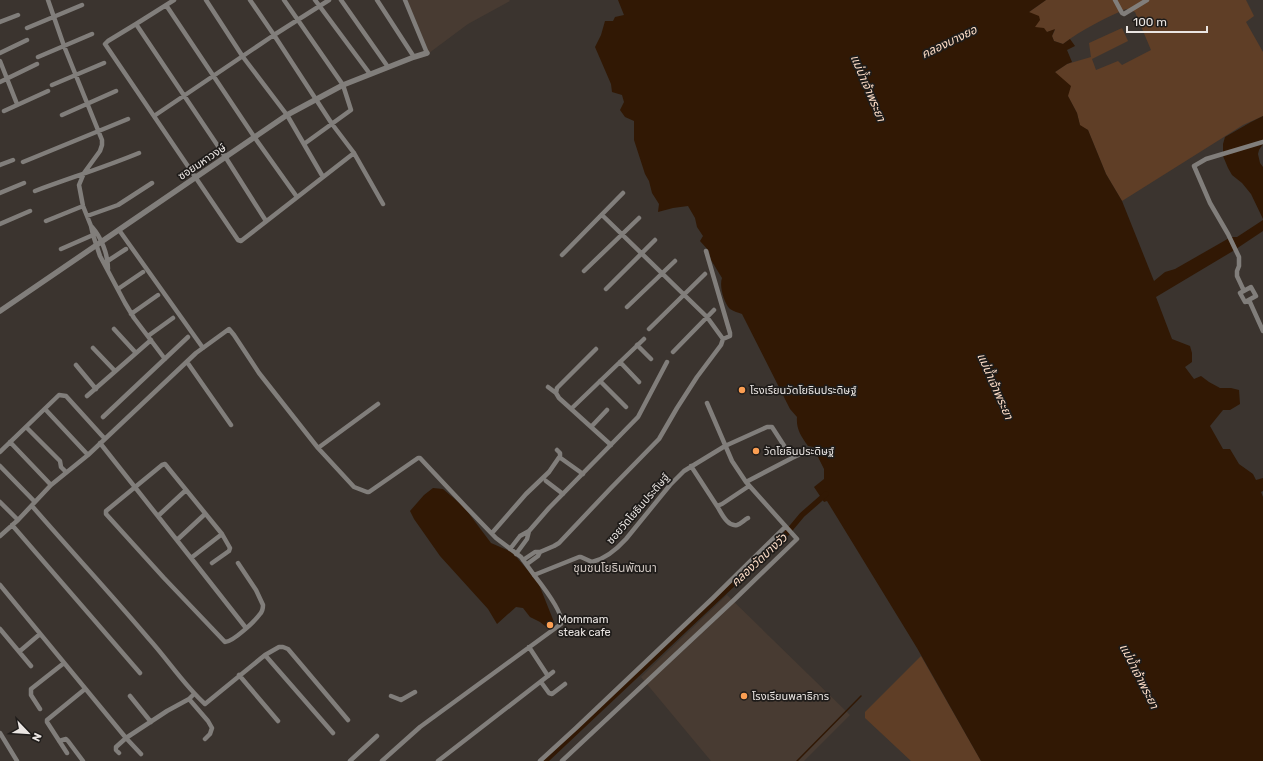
<svg xmlns="http://www.w3.org/2000/svg" width="1263" height="761" font-family="Rubik,'Noto Sans Thai',sans-serif">
  <rect width="100%" height="100%" fill="#3b342f"/>
  <path fill="#483b32" d="M407,0H509L510,1L468,24L429,53Z
    M727,595L850,715L804,761H711L641,677Z"/>
  <path fill="#5f3e26" d="M1046,0H1246L1254,16L1246,22L1263,52V116L1243,125L1122,201L1106,174L1088,130L1080,126L1077,113L1055,72L1067,64L1091,57L1089,43L1122,28L1128,41L1092,59L1096,70L1118,61L1122,65L1151,50L1135,12L1126,9C1103,19 1083,29 1063,44L1054,41L1052,36L1055,30L1047,32L1034,28L1029,12Z
    M921,656L981,761H911L865,718V712Z"/>
  <path fill="#311804" d="M618,0H1046L1029,12L1039,16L1040,20L1035,27L1044,28L1047,32L1055,29L1052,36L1054,41L1063,44L1070,39L1075,46L1067,50L1072,62L1067,64L1055,72L1071,86L1068,96L1077,113L1080,125L1088,130L1106,174L1122,201L1154,281L1165,272L1175,269L1231,237H1237L1263,220V231L1233,251L1156,297L1172,339L1190,346L1192,353V362L1185,367L1194,379L1201,376L1209,382L1220,388H1231L1239,390L1240,404L1230,410H1223L1210,426L1223,449H1230L1239,464L1253,474L1256,480L1263,478V491L1261,492L1263,497V761H981L917,648L827,501L824,502L814,487L824,479V469L818,457V448L808,446C801,436 796,429 797,417L790,409L742,314C739,313 733,311 730,309C724,303 719,286 722,278L711,260L709,251L700,241L703,236L697,227L695,218L688,206L673,208L658,212L659,204L652,193L649,181L645,174L634,140V121L625,117L620,110L624,102L622,95L612,92L611,84L595,47L601,35L605,21H613L615,17L624,15Z
    M1263,116V144L1259,150L1258,154L1260,163L1263,167V219L1251,194L1242,183L1232,175L1228,168L1223,156V144L1225,137L1251,122Z
    M433,488L443,489L464,507L491,543L512,552L538,582L554,622L545,626L540,622L530,617L523,608L516,607L497,624L488,609L440,556L414,519L410,511L424,495Z"/>
  <g fill="none" stroke-linecap="round" stroke-linejoin="round">
    <path stroke="#311804" stroke-width="1.5" d="M797,761L861,696"/>
    <path stroke="#311804" stroke-width="5.5" d="M545,761L787,533L802,515L826,494"/>
    <path stroke="#817e7b" stroke-width="4.5" d="M48,0L64,46L102,140V145L100,151L84,173L79,185L83,206L91,226L93,235L100,256L125,303L134,318L165,359
      M174,0L136,24L108,41L105,44L238,240L241,241L354,153
      M206,0L243,57L287,115L323,177
      M250,0L274,35L332,124L354,153L383,204
      M284,0L343,85L351,110L304,144
      M315,0L370,74
      M341,0L388,67
      M377,0L414,57
      M405,0L427,53
      M1115,0L1122,13L1124,14L1147,0
      M166,5L255,138L297,197
      M0,22L18,15
      M136,24L226,158L266,221
      M27,28L82,5
      M0,53L27,40
      M38,57L92,34
      M0,61L17,104
      M0,82L37,64
      M52,85L104,63
      M4,111L48,91
      M62,115L116,91
      M154,116L274,35L329,0
      M23,162L128,119
      M0,165L13,160
      M35,191C70,178 105,167 139,153
      M0,193L24,183
      M87,216L118,205L152,183
      M46,221L83,206
      M0,224L30,211
      M92,227C101,237 108,254 108,269
      M119,230L203,348
      M61,249L93,235
      M706,251L730,333V336L723,339
      M562,255L623,193
      M106,262L126,249
      M584,271L639,218
      M1251,287L1256,296L1245,302L1240,293Z
      M118,289L143,272
      M606,289L655,240
      M1244,291L1237,276V271L1239,266V257L1228,234L1210,203L1194,166L1206,159L1263,142
      M1249,300L1263,331
      M627,307L675,261
      M131,314L158,295
      M114,329L136,353
      M649,329L705,274
      M148,336L173,318
      M637,345L651,359
      M93,348L115,371
      M596,349L557,388L556,393L559,398L611,445
      M673,352L714,310
      M187,362L231,425
      M620,362L639,382
      M76,365L96,389
      M600,381L626,407
      M548,387L556,393
      M87,396L151,340
      M45,409L88,455
      M571,409L644,339
      M103,417L188,337
      M26,427L60,461L61,467L66,472
      M591,427L607,410
      M10,442L51,485
      M100,443L191,558L222,534
      M318,448L378,404
      M0,452L59,395L66,396L105,439
      M562,459L583,474
      M0,466L35,502
      M691,466L717,506L722,504L749,486
      M546,481L563,494
      M746,482L792,458L807,451
      M0,502L18,520
      M32,506C71,551 111,594 149,639C168,660 184,685 205,704L265,655L279,647H283L288,649L348,720
      M717,506C721,512 727,527 737,525C741,524 744,520 748,518
      M158,516L186,490
      M12,525L140,673
      M492,533L526,494L549,472L560,456V453L557,450
      M0,536L18,520L51,485L88,455L196,353L229,329L234,335L259,373L318,448L354,487L367,492H369L418,458H420L466,507L496,538L521,557L534,575
      M177,540L205,514
      M510,549L520,536L529,531L549,508L638,417L667,362
      M516,554L527,539L529,531
      M191,558L246,628
      M523,560L535,552H540L554,546L559,543L611,488L659,439L677,408L697,377L721,345L723,339L707,317L602,215
      M212,563L229,551L230,548L222,534L165,464L162,465L106,511V514L164,578L225,642C233,642 255,621 260,614C262,612 263,609 263,605L256,590L238,563
      M527,564L538,556L540,552
      M0,585L126,738L167,711L189,699L194,694
      M0,629L31,666
      M529,647L548,676
      M20,651L40,634
      M265,655L333,733
      M239,675L278,721
      M541,682L549,693L552,694L565,684
      M130,696L151,722
      M391,696L401,700L415,692
      M189,699L208,721L212,728L210,734L205,739
      M40,709L31,695V689L64,663
      M0,733L17,761
      M59,741L66,739L68,741L83,761
      M67,753L47,722V720L85,689
      M119,753L116,750V747L126,738L141,754
      M350,761L377,736
      M382,761L420,727L561,624C565,614 541,584 534,575L579,557H581L592,562C605,559 617,549 626,539L670,485L684,471L725,446L767,427H772L792,458
      M438,761L553,672
      M540,761L576,728L713,598L785,527
      M562,761L735,599L797,539L746,482L732,461L707,403"/>
    <path stroke="#817e7b" stroke-width="5.5" d="M0,311L287,115L343,85L414,57L427,53"/>
  </g>
  <g fill="#fb9e52" stroke="#1f1c1a" stroke-width="1.5">
    <circle cx="742" cy="390" r="4"/>
    <circle cx="756" cy="451" r="4"/>
    <circle cx="550" cy="625" r="4"/>
    <circle cx="744" cy="696" r="4"/>
  </g>
  <g text-anchor="middle" dominant-baseline="central" stroke-width="3.5" stroke-linejoin="round" paint-order="stroke">
    <g font-size="11" fill="#eae5e2" stroke="#1f1c1a">
      <text transform="translate(202 162) rotate(-34)">ซอยมหาวงษ์</text>
      <text transform="translate(638 509) rotate(-49)">ซอยวัดโยธินประดิษฐ์</text>
    </g>
    <g font-size="11" fill="#eae5e2" stroke="#1f1c1a" text-anchor="start">
      <text x="750" y="390">โรงเรียนวัดโยธินประดิษฐ์</text>
      <text x="764" y="451">วัดโยธินประดิษฐ์</text>
      <text x="558" y="619">Mommam<tspan x="558" dy="13">steak cafe</tspan></text>
      <text x="752" y="696">โรงเรียนพลาธิการ</text>
    </g>
    <g font-size="12" font-style="italic" fill="#fdddc7" stroke="#1f1c1a">
      <text transform="translate(949 42) rotate(-26)">คลองบางยอ</text>
      <text transform="translate(868 88) rotate(67)">แม่น้ำเจ้าพระยา</text>
      <text transform="translate(995 386) rotate(66)">แม่น้ำเจ้าพระยา</text>
      <text transform="translate(759 560) rotate(-43)">คลองวัดบางวัว</text>
      <text transform="translate(1139 676) rotate(63)">แม่น้ำเจ้าพระยา</text>
    </g>
    <g font-size="12" fill="#ccc3bd" stroke="#1f1c1a">
      <text x="615" y="568">ชุมชนโยธินพัฒนา</text>
    </g>
  </g>
  <g transform="translate(28 733) rotate(115)" stroke="#1f1c1a" stroke-width="3" paint-order="stroke">
  <path d="M0-3L7 15L0 10L-7 15Z" fill="#eae5e2"/>
  <text y="-6" font-size="11" font-weight="bold" text-anchor="middle" fill="#eae5e2">N</text>
  </g>
  <path d="M1127 26v6h80v-6" fill="none" stroke="#eae5e2" stroke-width="2"/>
  <text x="1133" y="26" font-size="12" fill="#eae5e2" stroke="#1f1c1a" stroke-width="3" paint-order="stroke">100 m</text>
</svg>
